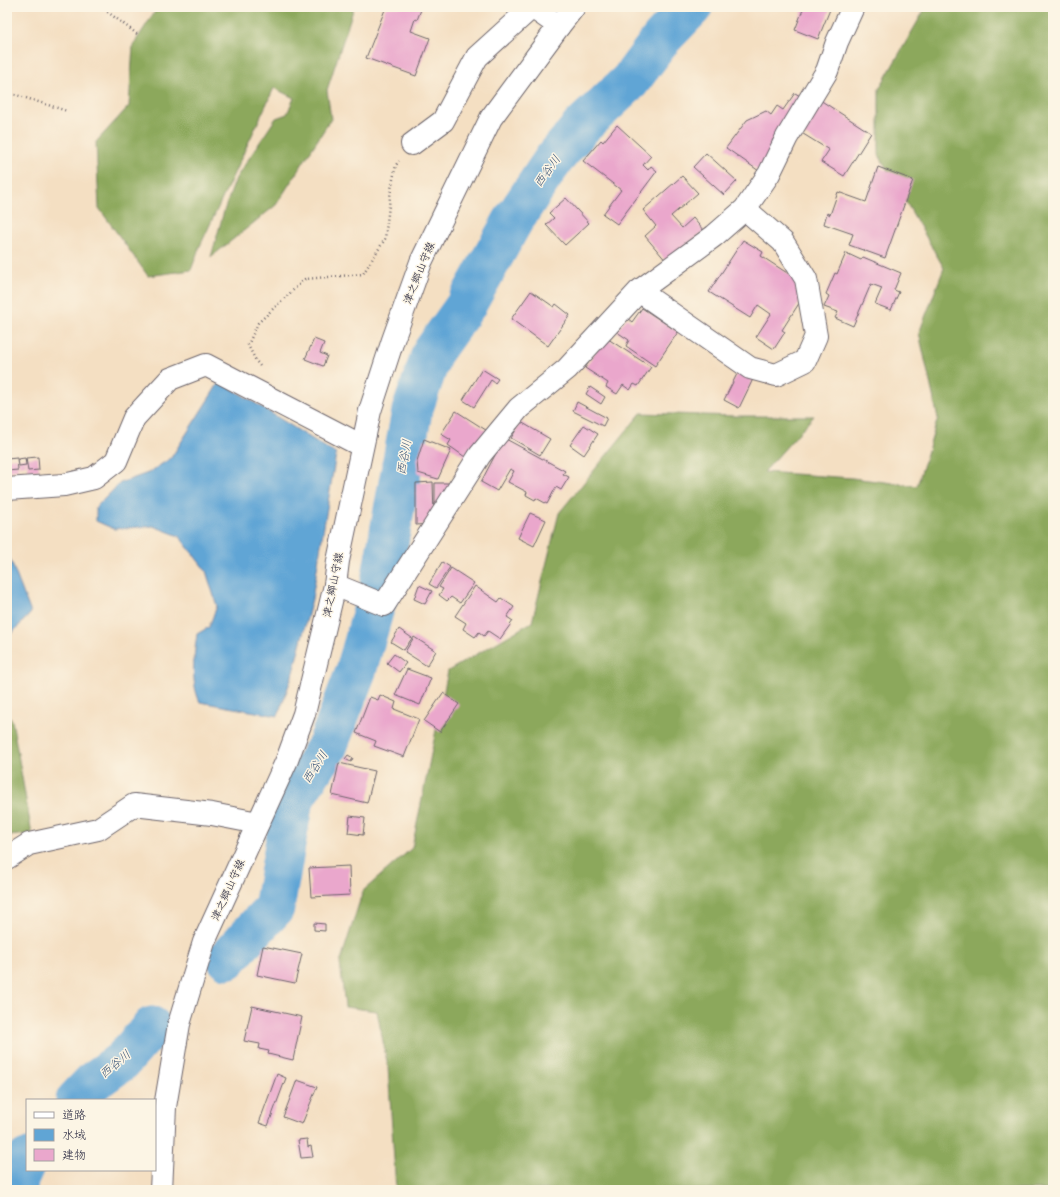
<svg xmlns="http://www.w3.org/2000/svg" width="1060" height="1197" font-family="'Shantell Sans','Klee One',sans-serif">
  <rect width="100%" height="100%" fill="#fcf5e5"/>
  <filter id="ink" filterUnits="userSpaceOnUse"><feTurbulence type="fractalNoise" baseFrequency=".025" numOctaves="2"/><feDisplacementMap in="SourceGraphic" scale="8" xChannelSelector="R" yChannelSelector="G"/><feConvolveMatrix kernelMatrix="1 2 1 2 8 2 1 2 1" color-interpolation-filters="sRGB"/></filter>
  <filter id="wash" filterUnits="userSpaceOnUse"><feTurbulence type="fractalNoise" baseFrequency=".012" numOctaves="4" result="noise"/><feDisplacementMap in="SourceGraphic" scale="16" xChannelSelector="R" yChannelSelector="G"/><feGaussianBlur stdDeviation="0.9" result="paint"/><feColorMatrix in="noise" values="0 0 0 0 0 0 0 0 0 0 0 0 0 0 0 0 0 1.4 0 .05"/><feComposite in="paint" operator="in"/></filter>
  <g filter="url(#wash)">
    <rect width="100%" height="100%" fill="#f4dfc2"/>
    <path fill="#8ca85b" stroke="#57654b" d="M158,7H354L327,90L331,119L276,205L211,257L224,211L236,178L276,118L287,114L294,98L274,88L200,246L191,270L148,276L99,208L96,142L129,106L133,45Z
      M926,7H1053V1190H396L388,1067L377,1011L345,1007L340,963L363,891L412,848L448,671L532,622L559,513L641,413L735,416H814L764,472L852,478L917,486L938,418L919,333L944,268L879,155V89Z
      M7,715L12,720L32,834L7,836Z"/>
    <path fill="#60a5d5" stroke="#416488" d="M220,381L336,454L312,599L292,676L278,716L200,702C190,682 194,656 197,634L209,627L217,606L206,571L179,536L153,526L114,529L96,521V507L120,483L148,473L171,458Z
      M7,551L31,613L7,638Z"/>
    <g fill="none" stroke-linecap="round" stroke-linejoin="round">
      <path stroke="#60a5d5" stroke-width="41" d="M227,959L274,908L293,800L327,747L356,671L380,587L412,411L432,353L466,305L514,219L554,159L582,126L630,81L662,38L692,7
        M76,1100L94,1081L122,1061L152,1027
        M17,1190L18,1179L27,1159"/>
    </g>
    <g id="blocks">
      <path fill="#eaa7cc" d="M386,7H422L417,20L415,19L411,31L430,38L416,76L366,58Z
        M804,7H831L818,39L795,30Z
        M795,93L802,97L772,141L775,143L759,171L726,148L747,120L766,111L771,115L777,106L783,110Z
        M820,100L871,133L844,176L821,162L829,150L800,132Z
        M617,125L651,156L643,165L648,170L651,166L657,171L617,224L603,214L621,190L583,161L601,140L603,142Z
        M706,153L737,181L724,195L693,167Z
        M878,167L913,180L885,258L849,245L853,234L824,224L827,213L830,215L838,192L866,202Z
        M682,176L698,193L671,216L682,228L693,218L704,231L667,262L645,236L656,226L643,210Z
        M566,198L589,223L565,245L546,225L554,218L549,213Z
        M743,240L763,252L761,256L801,282L796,289L805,294L782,330L785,332L774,349L756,337L771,314L758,305L750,318L709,292Z
        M846,253L861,260L863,257L901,273L894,290L899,292L891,310L875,304L882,288L871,284L853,326L835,318L838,312L824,307L829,296L826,294L835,273L837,274Z
        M531,291L554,307L556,304L570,315L548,346L511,319Z
        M642,308L678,332L655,366L626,346L629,340L617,332L627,318L632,322Z
        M605,337L651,367L638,386L634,384L630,390L623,385L617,394L606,387L608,383L585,368Z
        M314,339L324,343L320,353L327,356L323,366L305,359Z
        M482,369L498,379L495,383L491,380L474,407L463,400Z
        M739,370L754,377L739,408L724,400Z
        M590,387L605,397L601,404L586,394Z
        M577,402L607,418L603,426L573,411Z
        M456,411L489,432L469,463L464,460L465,457L448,445L451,440L441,434Z
        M521,422L550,439L540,455L511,438Z
        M584,425L598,434L584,455L570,445Z
        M504,438L565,471L563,474L569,477L561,490L556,487L547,504L536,498L535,500L526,495L527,492L508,482L514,471L510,469L497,491L481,482Z
        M424,439L451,450L438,479L418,473L417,461Z
        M38,457L39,470L28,471L26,458Z
        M17,458L18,470L7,471V459Z
        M25,458L26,465L19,466L18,459Z
        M433,482L434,517L431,524L416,525V483Z
        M435,483H455L435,506Z
        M530,513L546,520L534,546L518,538Z
        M442,562L450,567L436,588L429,584Z
        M451,568L474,583L460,603L451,597L447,601L439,595L443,589L439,587Z
        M419,585L432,591L425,604L414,599Z
        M475,586L498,602L501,598L514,607L507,617L513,621L500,639L488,631L484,636L479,632L475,637L463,629L466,623L455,616Z
        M399,629L412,638L404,650L391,642Z
        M414,637L436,651L427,666L405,652Z
        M394,654L406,663L399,672L387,663Z
        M407,669L431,678L420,705L395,695Z
        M443,693L459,704L440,732L424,721Z
        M380,695L396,702L394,709L419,719L404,757L374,746L376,741L356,733L370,697L378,700Z
        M348,755L353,758L351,762L345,759Z
        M339,763L375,771L367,803L332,795Z
        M350,816L365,818L363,835L348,833Z
        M349,866L350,895L311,897L309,868Z
        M314,923L325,924V931L314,930Z
        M263,946L302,954L295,983L257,975Z
        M252,1006L302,1017L293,1060L268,1054L269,1051L259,1049L260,1044L244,1041Z
        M277,1074L286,1078L268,1126L259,1123Z
        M297,1080L317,1087L302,1124L283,1117Z
        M307,1139L308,1147L311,1146L313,1157L301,1158L298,1140Z"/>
    </g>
  </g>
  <g filter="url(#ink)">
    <use href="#blocks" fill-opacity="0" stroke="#6c646a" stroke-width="1"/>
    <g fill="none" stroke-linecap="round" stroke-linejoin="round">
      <defs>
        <path id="minor" d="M532,7L559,26
          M412,144L443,121L477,57L532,7
          M639,291L750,368L776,375L805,361L816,336L806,279L783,242L745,209
          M7,489L64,485L94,478L116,461L134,418L170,379L206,365L362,446
          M335,585L384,605L480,455L519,408L567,369L639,291L714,236L745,209L769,174L787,137L827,71L837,42L853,7
          M7,858L29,844L98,829L134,805L212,814L258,823"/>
        <path id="secondary" d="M161,1190L165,1107L179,1024L204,942L287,760L304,714L335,585L338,561L370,411L393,340L421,262L491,118L559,26L574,7"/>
      </defs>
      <use href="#minor" stroke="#6c646a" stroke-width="24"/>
      <use href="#secondary" stroke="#6c646a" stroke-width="24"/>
      <path stroke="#6c646a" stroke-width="2.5" stroke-dasharray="1 3" stroke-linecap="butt" d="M101,7L137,34
        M7,92L67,111
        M260,366L256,361L248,345L258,323L305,279L363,274L385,239L391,189L396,165L399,161"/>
      <use href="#minor" stroke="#fff" stroke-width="22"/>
      <use href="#secondary" stroke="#fff" stroke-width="22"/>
    </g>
  </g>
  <g text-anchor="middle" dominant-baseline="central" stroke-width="3" stroke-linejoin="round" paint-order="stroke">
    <g font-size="11" fill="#22223b" stroke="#fcf5e5">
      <text transform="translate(419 273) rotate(-68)">津之郷山守線</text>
      <text transform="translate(333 585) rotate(-79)">津之郷山守線</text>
      <text transform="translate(228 890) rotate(-66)">津之郷山守線</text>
    </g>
    <g font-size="12" font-style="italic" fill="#3b5679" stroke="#fcf5e5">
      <text transform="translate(547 171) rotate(-54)">西谷川</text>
      <text transform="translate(404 457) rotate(-80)">西谷川</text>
      <text transform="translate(315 767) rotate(-57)">西谷川</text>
      <text transform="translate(115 1064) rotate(-40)">西谷川</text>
    </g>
  </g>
  <rect width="1060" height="1197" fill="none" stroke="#fcf5e5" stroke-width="24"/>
  <rect x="26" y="1099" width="130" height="72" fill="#fcf5e5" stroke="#a5a1a1"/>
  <rect x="34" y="1112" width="20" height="6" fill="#ffffff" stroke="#a5a1a1"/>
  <text x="62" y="1119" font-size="12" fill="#22223b">道路</text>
  <rect x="34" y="1129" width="20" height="12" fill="#60a5d5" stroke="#a5a1a1"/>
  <text x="62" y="1139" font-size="12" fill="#22223b">水域</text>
  <rect x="34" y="1149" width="20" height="12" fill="#eaa7cc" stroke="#a5a1a1"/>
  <text x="62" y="1159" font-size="12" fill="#22223b">建物</text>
</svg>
